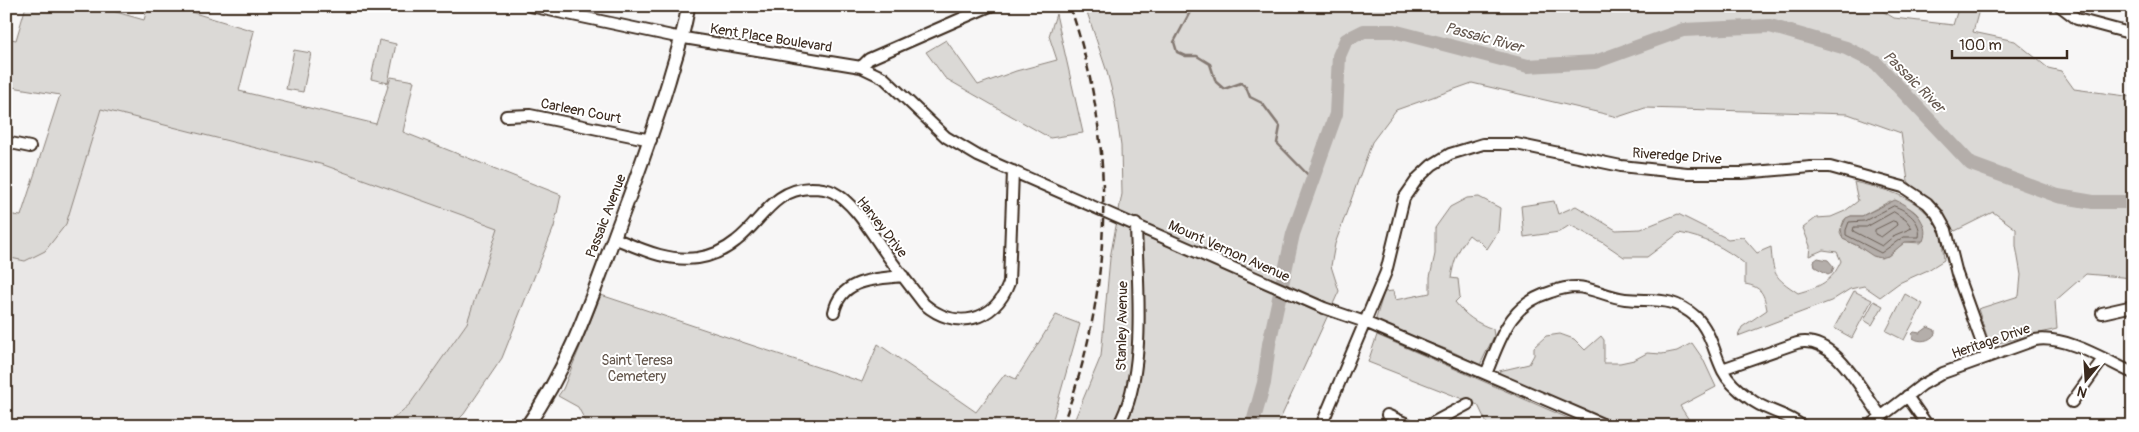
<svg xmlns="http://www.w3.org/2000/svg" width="2139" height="432" font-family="Pangolin,sans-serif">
  <rect width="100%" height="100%" fill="#f7f6f6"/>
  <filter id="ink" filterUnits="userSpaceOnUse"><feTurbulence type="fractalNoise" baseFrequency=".02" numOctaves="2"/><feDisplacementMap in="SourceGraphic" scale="10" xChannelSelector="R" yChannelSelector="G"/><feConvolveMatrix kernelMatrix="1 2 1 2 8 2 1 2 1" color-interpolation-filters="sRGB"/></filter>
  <g filter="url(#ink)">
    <path fill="#e9e7e6" d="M101,109L324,165L498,228L467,323L410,404L385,426H6V257L25,261L66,224Z"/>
    <path fill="#dbd9d6" stroke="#8b827a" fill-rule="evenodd" d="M26,6H109V10L144,20L148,6H171L254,31L239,91L376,124L391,77L414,81L403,132L561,195L554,227L502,358L464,414L452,426H385L410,404L467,323L498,228L324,165L101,109L66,224L45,251L25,261L6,257V214L21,216L60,95L6,86V38L16,40Z
      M1085,6H1874L1894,18L1953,25L1959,6H1980L1973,32L2015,41L2048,68L2061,71L2074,89L2133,97V278L2086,274L2055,301L2057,329L1990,345L1978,309L2019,296L2021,275L2016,246V229L1993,212L1955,231L1908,181L1901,133L1848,114L1645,108L1618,117L1472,83L1396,110L1372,142L1335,244L1331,266L1339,291L1277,426H1072L1101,356L1110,258L1122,194L1121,146L1115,103L1107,72Z
      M1056,14L1083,133L1050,138L945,78L926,52L946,40L978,85L1016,71L1057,60L1049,36Z
      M379,40L396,44L388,83L371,79Z
      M294,50L311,53L303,92L286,89Z
      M1854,182C1888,190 1925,198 1940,233C1943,241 1943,252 1944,260L1928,270L1899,283L1880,297L1864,286L1850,289L1831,301L1738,336L1742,327L1767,310C1764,294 1762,287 1745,284V264C1724,247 1705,238 1679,233L1647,257H1624L1602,242L1570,225L1559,232L1524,237L1521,206L1554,201L1558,214L1576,206L1616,230L1641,229L1678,214L1728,239L1743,237L1757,253L1771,247C1773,275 1774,277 1798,293C1819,287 1832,282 1841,261L1837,252L1823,250L1809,256L1810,246L1803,228L1816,218L1831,217L1845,211L1858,201ZM1890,201C1914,207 1928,216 1921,243L1905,242L1888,256L1876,257L1858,246L1843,239L1840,232L1844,220L1851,216H1862Z
      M1479,197L1500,208L1498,232L1487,249L1477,239H1474L1469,235C1458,249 1454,260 1451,278L1458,279L1460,297L1455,302C1466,316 1476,323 1493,329L1494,336L1480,365L1451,351L1375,322L1384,292L1393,291L1395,300L1430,293V277L1435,254V228L1450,207L1467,198Z
      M1854,291L1872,300L1852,338L1834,328Z
      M1905,294L1923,304L1904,340L1886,331Z
      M601,295L862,382L878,344L976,412L1005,374L1016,379L1056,315L1080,324L1051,426H588L578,407L558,396L563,389Z
      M1874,301L1883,306L1872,325L1864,320Z
      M1560,334L1574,339L1585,350L1601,336L1604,340V363H1620L1634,360L1647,353L1662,354L1677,351L1692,343L1703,359L1716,387L1680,406L1693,426H1624L1499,376V371L1529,364L1534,355V347L1546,336Z
      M1377,335L1586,426H1488L1478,405L1368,362Z"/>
    <path fill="#b4aeaa" stroke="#847972" d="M1895,200C1911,207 1931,222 1923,241L1905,242L1888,256L1881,258L1873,256L1858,246L1843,239L1841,229L1846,218L1851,216H1862Z
      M1818,258L1828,260L1834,267L1832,272L1828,274L1815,267L1814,261Z
      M1928,327L1935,330V334C1930,341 1920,343 1913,338L1912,334L1914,332L1920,333Z"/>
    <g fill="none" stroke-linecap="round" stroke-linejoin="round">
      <path stroke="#6b5f56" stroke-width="1" d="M1894,206C1907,210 1922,222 1919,237H1903L1881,253L1846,235V230L1849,222L1864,221Z
        M1894,212L1906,220L1912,228L1895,235L1882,246L1853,231L1854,227H1866Z
        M1893,221L1896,222L1897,225L1881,237L1875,234V230Z"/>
      <path stroke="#847972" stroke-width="2.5" d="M1187,6L1190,12L1174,42L1177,52L1186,56H1197L1210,64L1216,82L1224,89L1241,83L1246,87L1250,97L1262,103L1280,127L1277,143L1313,180"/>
      <path stroke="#b4aeaa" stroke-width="14" d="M1252,426L1264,383L1269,344L1293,234L1336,114L1339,56L1346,40L1364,31H1393L1528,66L1595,62L1683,30L1770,26L1846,48L1876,63L1971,164L2058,196L2093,202H2127L2133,206"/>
      <defs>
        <path id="minor" d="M530,6L672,36L861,67L884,78L946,137L978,156L1324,308L1365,322L1607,426
          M2060,6L2077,19L2133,34
          M861,67L869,59L990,6
          M506,116L530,115L651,140
          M6,142L30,147
          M614,238C641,249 667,262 698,258C711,256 725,250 736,241C762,221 773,189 811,188C818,188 827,189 833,192C855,203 873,236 887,255C899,272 912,288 924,304C955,331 995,322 1009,283L1013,171
          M834,312C841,279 874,279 903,276
          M2102,313L2133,306
          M1722,369L1797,343C1835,334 1861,391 1881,416
          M1486,374C1501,338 1509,304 1551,292C1559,289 1568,287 1577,287C1593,288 1608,297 1625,299C1653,302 1671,295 1696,317C1711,332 1714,353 1723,371C1728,381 1739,391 1749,398C1764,411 1785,412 1802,426
          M1907,396L1928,426
          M2072,402L2103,359
          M1387,415L1412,426
          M1118,426C1148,374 1137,283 1136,224
          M1321,426L1386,272L1404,198L1418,178L1432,165L1450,154L1483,144H1516L1621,166L1687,173H1742L1811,167H1830L1903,187L1927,203L1937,214L1946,230L1957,274L1987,357
          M1427,426L1468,404
          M1869,426L1922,385L1943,373L2035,340C2066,335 2105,360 2133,373"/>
        <path id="major" d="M527,426C572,363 595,287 622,216C639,171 655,126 669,80C676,55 685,31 688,6"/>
      </defs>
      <use href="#minor" stroke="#3b2a1e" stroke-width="14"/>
      <use href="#major" stroke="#3b2a1e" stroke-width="16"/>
      <use href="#minor" stroke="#fff" stroke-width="10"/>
      <use href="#major" stroke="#fff" stroke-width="12"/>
      <path stroke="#3b2a1e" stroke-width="2.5" stroke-dasharray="8 4" stroke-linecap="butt" d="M1062,426C1114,291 1117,143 1070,6"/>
    </g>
  </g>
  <g text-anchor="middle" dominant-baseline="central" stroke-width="4" stroke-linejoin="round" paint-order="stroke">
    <g font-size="14" fill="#3b2a1e" stroke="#fff">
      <text transform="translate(771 38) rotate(9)">Kent Place Boulevard</text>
      <text transform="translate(581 111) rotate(11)">Carleen Court</text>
      <text transform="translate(1677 156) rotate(4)">Riveredge Drive</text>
      <text transform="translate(606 216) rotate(-69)">Passaic Avenue</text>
      <text transform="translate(882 227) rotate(52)">Harvey Drive</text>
      <text transform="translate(1229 251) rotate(24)">Mount Vernon Avenue</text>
      <text transform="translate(1122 326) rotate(-89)">Stanley Avenue</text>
      <text transform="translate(1991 341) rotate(-19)">Heritage Drive</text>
    </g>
    <g font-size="14" fill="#63564c" stroke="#fff">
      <text x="637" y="360">Saint Teresa<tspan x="637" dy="16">Cemetery</tspan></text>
    </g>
    <g font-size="15" font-style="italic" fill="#65584f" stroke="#fff">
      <text transform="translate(1484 38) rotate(15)">Passaic River</text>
      <text transform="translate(1914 82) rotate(45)">Passaic River</text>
    </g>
  </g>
  <rect width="2139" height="432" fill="none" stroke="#fff" stroke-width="25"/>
  <rect x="12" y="12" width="2114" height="407" fill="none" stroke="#3b2a1e" stroke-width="2" filter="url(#ink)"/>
  <g transform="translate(2086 380) rotate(198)" stroke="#ffffff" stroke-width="4" paint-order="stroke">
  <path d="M0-4L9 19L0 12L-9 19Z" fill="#3b2a1e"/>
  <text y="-8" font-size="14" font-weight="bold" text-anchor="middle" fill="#3b2a1e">N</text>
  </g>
  <path d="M1952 50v8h115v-8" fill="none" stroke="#3b2a1e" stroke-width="2.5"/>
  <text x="1959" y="50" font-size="15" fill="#3b2a1e" stroke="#ffffff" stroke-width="4" paint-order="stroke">100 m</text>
</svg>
